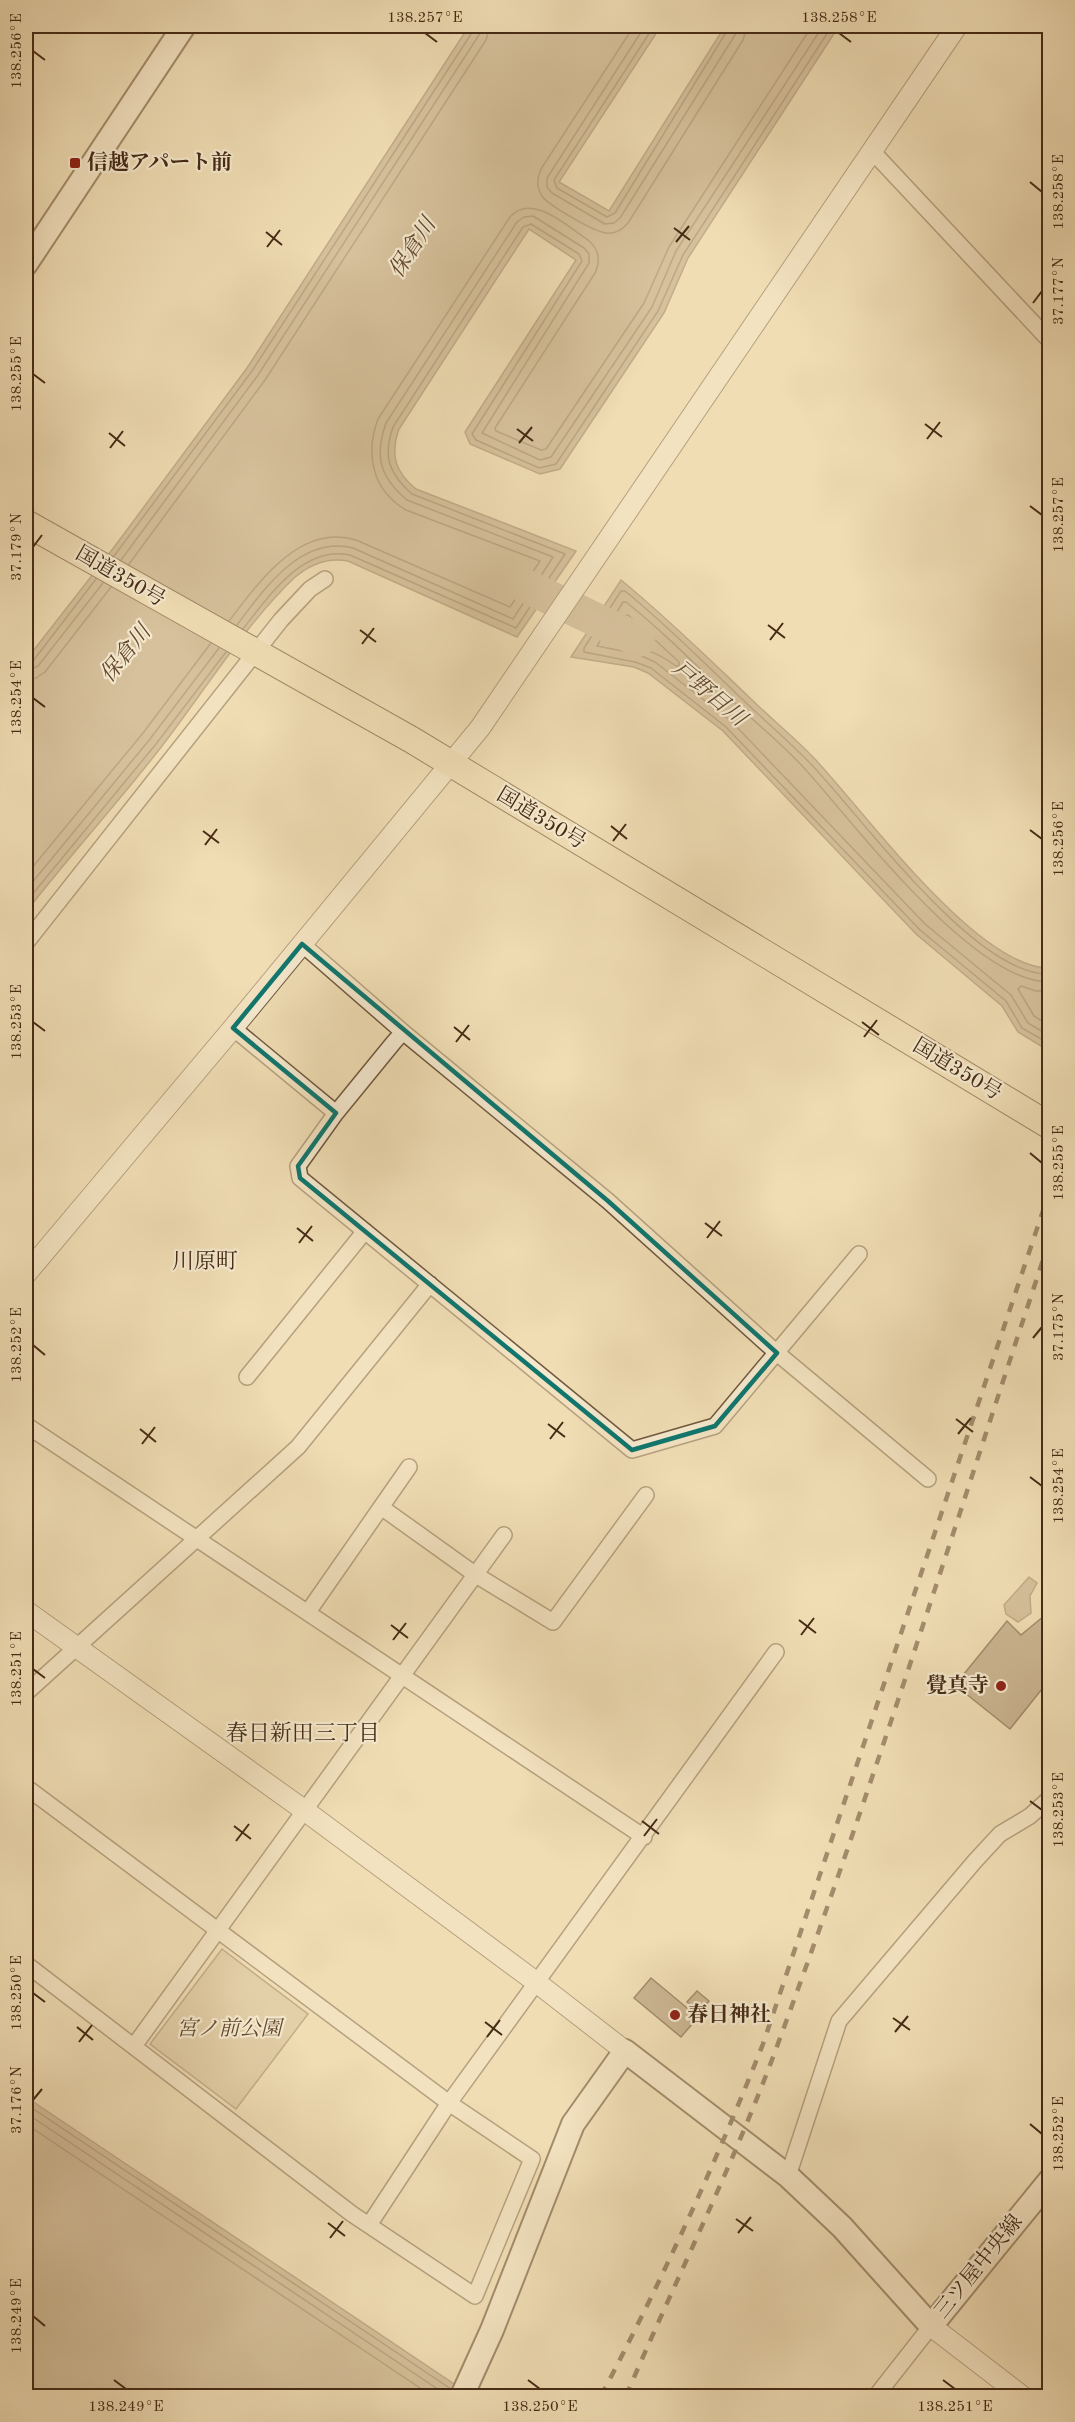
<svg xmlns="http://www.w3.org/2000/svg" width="1075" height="2422" font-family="'Old Standard TT','Noto Serif JP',serif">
  <rect width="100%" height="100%" fill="#f0ddb4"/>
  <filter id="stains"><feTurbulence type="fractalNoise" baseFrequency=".00333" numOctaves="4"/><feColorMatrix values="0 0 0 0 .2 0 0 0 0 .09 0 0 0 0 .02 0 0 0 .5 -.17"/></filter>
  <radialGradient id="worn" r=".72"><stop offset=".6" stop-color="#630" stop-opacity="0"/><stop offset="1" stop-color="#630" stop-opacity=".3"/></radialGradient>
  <path fill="#d3bf99" stroke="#8c7557" stroke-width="1.5" d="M222,1949L308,2014L236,2109L150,2044Z"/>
  <path fill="#b6a07e" stroke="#897154" stroke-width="1.5" d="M469,26H661L559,182L609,211L725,26H839L688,258L664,313L560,469L540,474L470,444L465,432L576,260L529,229L399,429C390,455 395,472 416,489L576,551L517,637L348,561C328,557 309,565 294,578C245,625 203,693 162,746C118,803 70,855 26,912V660L115,546L247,368Z
    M621,580C665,616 706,656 748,696C769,717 793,736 814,758C863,810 977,968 1049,968V1051L1018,1032L1002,1006L916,934L723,731L648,673L634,667L571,657Z
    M1029,1577L1037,1583L1030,1596L1031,1613L1018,1622L1006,1614L1004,1605Z
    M26,2097L472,2396H26Z"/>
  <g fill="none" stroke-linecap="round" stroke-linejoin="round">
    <path stroke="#7e664a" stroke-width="1.5" d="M634,26L541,169C537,178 536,187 542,196C548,205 596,233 607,233C616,234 622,230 628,223L743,40L747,26
      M645,26L547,178V187L552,193L605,224L614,223L620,218L735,35L738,26
      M654,26L554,180L557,188L607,217L615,213L730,26
      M114,556L252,371L473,31L474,26
      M121,560L258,375L479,35L481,26
      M129,564L265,380L486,40L490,26
      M628,615L679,662V666H676C655,650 636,647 612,640L611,636L624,616Z
      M229,621C259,582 300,523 356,540L510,607L540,561L406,510C372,490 365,454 378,419L510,217C532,192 568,227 588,240C599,249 601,260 595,273L495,428L496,431L541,450L546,449L644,303L669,247L812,26
      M237,625C264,589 301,535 353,548L513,619L553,557L407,500C380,477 374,457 386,423L517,222L524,217L533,216L584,248L589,254V263L482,433L540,460L551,457L652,307L676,251L823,26
      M243,629C269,596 303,545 350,555L516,628L565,554L412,494C388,473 383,456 393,427L523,227L531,224L579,254L582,261L472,434L476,440L539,468L556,464L658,311L683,255L832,26
      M26,663L33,661L96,579
      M26,671L38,666L103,583
      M26,680L36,678L45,672L111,587
      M26,875L143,733L211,643
      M26,890L150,739L219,648
      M26,902L156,744L226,652
      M1050,974C975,977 859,813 808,761C787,740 764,720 742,699C703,662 666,624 625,591H621L584,648V652L635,662L651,668L726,727L920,930L1006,1001L1022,1028L1050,1044
      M1050,982C973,983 855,824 805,769C785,747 761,727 739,707C702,671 666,634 626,602H623L597,646L637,654L655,662L731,721L925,924L1011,995L1028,1023L1050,1036
      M1050,991H1036L1021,986L1018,989L1034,1016L1050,1026
      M26,2104L451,2389
      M26,2113L448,2396
      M26,2124L432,2396"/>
    <path stroke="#b6a07e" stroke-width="34" d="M503,575L638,640"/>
  </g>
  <path fill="#9e8868" stroke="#462b15" stroke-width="1.5" d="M1050,1611V1679L1010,1729L955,1685L1007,1621L1021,1635Z
    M651,1978L698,2017L681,2037L634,1998Z
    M697,1991L709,2001L699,2012L687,2002Z"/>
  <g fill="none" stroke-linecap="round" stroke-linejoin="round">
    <defs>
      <path id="minor" d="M872,151L1050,341
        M26,943L281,620L310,589L325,579
        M233,1028L336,1113L394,1042L403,1032L302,944
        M403,1032L608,1201L777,1353L928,1479
        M336,1113L298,1166L300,1178L632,1450L715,1426L859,1254
        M247,1377L365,1231
        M26,1425L644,1837
        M381,1507L476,1575L553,1622L646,1495
        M308,1612L409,1467
        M26,1693L298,1447L430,1284
        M26,1787L449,2103L532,2159L475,2296L352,2214L26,1964
        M134,2046L504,1535
        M788,2176L839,2021L975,1861L1000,1834L1030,1816L1050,1798
        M369,2225L449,2103L776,1652
        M876,2396L931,2326"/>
      <path id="tertiary" d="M26,1274L233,1028L480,728L957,26
        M26,1611L304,1810L536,1982L625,2051
        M931,2326L1022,2396"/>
      <path id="secondary" d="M26,264L184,26
        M462,2396L492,2330L573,2124L625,2051L788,2176L842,2227L931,2326L1050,2180"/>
      <path id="trunk" d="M26,523L412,740L1050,1126"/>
    </defs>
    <use href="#minor" stroke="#70583d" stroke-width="18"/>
    <use href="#tertiary" stroke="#70583d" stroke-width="22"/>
    <use href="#secondary" stroke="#462b15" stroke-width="26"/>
    <use href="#trunk" stroke="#462b15" stroke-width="28"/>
    <use href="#minor" stroke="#f5e9ce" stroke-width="15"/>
    <use href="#tertiary" stroke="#f5e9ce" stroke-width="20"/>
    <use href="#secondary" stroke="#f5e9ce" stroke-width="22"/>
    <use href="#trunk" stroke="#f0ddb4" stroke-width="26"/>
    <path stroke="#462b15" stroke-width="4.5" stroke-dasharray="10 10" stroke-linecap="butt" d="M601,2396C661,2282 715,2165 763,2044L1050,1190
      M626,2396C675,2281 732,2168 776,2049C875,1782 960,1509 1050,1239"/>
  </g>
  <path d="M0 0H1075V2422H0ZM302,944L608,1201L777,1353L715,1426L632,1450L300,1178L298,1166L336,1113L233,1028Z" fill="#f0ddb4" fill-opacity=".55" fill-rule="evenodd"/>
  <path fill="none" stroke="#0f766e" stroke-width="4.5" stroke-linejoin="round" d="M302,944L608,1201L777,1353L715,1426L632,1450L300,1178L298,1166L336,1113L233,1028Z"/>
  <path fill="none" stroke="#462b15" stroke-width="2" d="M425,33L437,42M839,33L851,42M33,51L45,60M1030,182L1042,192M674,228L690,240M266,232L282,245M676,242L689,226M267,247L280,230M1033,303L1042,291M33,374L45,383M925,424L942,437M517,429L533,441M109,433L125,446M927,439L940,422M519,443L532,427M110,448L123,431M1030,506L1042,515M33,547L42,535M768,625L785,638M360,630L376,642M770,640L783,623M362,644L374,628M33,698L45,707M611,826L627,839M1030,830L1042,839M203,831L219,843M613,841L626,824M205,845L217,829M33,1022L45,1031M862,1022L879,1035M454,1027L470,1040M864,1037L877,1020M456,1042L469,1025M1030,1153L1042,1163M705,1223L722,1236M297,1228L313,1241M707,1238L720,1221M299,1243L312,1226M1033,1338L1042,1327M33,1345L45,1355M956,1419L973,1432M548,1424L565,1437M140,1429L156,1442M958,1434L971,1418M550,1439L563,1422M142,1444L155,1427M1030,1477L1042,1486M799,1620L816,1633M391,1625L408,1638M801,1635L814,1618M393,1640L406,1623M33,1669L45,1678M1030,1801L1042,1810M642,1821L659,1834M234,1826L251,1839M644,1836L657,1819M236,1841L249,1824M33,1993L45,2002M893,2018L910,2030M485,2022L502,2035M77,2027L93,2040M895,2032L908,2016M487,2037L500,2020M79,2042L92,2025M33,2100L42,2089M1030,2124L1042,2134M736,2219L753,2231M328,2223L345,2236M738,2233L751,2217M330,2238L343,2221M33,2316L45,2326M114,2380L126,2389M528,2380L540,2389M943,2380L955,2389"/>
  <g fill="#8f2418" stroke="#f5e9ce" stroke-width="2">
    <rect x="69" y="157" width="12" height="12" rx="3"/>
    <circle cx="1001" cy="1686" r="6"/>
    <circle cx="675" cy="2015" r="6"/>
  </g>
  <g text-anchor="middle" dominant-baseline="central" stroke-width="4.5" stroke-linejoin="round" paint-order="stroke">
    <g font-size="21" font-weight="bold" fill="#462b15" stroke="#f5e9ce" text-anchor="start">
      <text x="87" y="163">信越アパート前</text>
      <text x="989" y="1686" text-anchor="end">覺真寺</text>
      <text x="687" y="2015">春日神社</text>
    </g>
    <g font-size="21" fill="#462b15" stroke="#f5e9ce">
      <text transform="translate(120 577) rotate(30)">国道350号</text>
      <text transform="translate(541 819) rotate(31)">国道350号</text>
      <text transform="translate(957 1070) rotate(31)">国道350号</text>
      <text transform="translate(979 2267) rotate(-51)">三ツ屋中央線</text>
    </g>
    <g font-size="21" font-style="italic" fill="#62492f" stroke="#f5e9ce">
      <text x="229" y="2029">宮ノ前公園</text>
    </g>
    <g font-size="22" font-style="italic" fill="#62482f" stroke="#f5e9ce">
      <text transform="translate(413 248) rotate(-57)">保倉川</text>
      <text transform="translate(126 654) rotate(-51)">保倉川</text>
      <text transform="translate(709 694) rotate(40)">戸野目川</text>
    </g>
    <g font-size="22" fill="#462b15" stroke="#f5e9ce">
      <text x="205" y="1262">川原町</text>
      <text x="303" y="1734">春日新田三丁目</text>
    </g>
  </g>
  <rect width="1075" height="2422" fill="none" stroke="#f0ddb4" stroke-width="66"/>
  <rect x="33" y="33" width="1009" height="2356" fill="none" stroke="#462b15" stroke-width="2"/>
  <g font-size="15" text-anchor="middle" fill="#462b15">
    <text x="425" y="22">138.257°E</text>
    <text x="839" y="22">138.258°E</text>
    <text transform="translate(16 51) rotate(-90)" y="5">138.256°E</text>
    <text transform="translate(1058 192) rotate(-90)" y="5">138.258°E</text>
    <text transform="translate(1058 291) rotate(-90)" y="5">37.177°N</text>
    <text transform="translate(16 374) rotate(-90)" y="5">138.255°E</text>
    <text transform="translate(1058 515) rotate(-90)" y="5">138.257°E</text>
    <text transform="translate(16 547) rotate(-90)" y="5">37.179°N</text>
    <text transform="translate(16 698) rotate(-90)" y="5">138.254°E</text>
    <text transform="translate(1058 839) rotate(-90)" y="5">138.256°E</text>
    <text transform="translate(16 1022) rotate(-90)" y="5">138.253°E</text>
    <text transform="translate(1058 1163) rotate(-90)" y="5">138.255°E</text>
    <text transform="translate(1058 1327) rotate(-90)" y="5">37.175°N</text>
    <text transform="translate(16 1345) rotate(-90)" y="5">138.252°E</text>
    <text transform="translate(1058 1486) rotate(-90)" y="5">138.254°E</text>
    <text transform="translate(16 1669) rotate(-90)" y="5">138.251°E</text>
    <text transform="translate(1058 1810) rotate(-90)" y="5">138.253°E</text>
    <text transform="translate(16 1993) rotate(-90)" y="5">138.250°E</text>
    <text transform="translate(16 2100) rotate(-90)" y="5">37.176°N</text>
    <text transform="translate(1058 2134) rotate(-90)" y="5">138.252°E</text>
    <text transform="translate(16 2316) rotate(-90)" y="5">138.249°E</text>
    <text x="126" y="2411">138.249°E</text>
    <text x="540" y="2411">138.250°E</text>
    <text x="955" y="2411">138.251°E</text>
  </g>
  <rect width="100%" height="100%" filter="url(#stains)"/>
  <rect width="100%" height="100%" fill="url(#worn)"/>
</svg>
